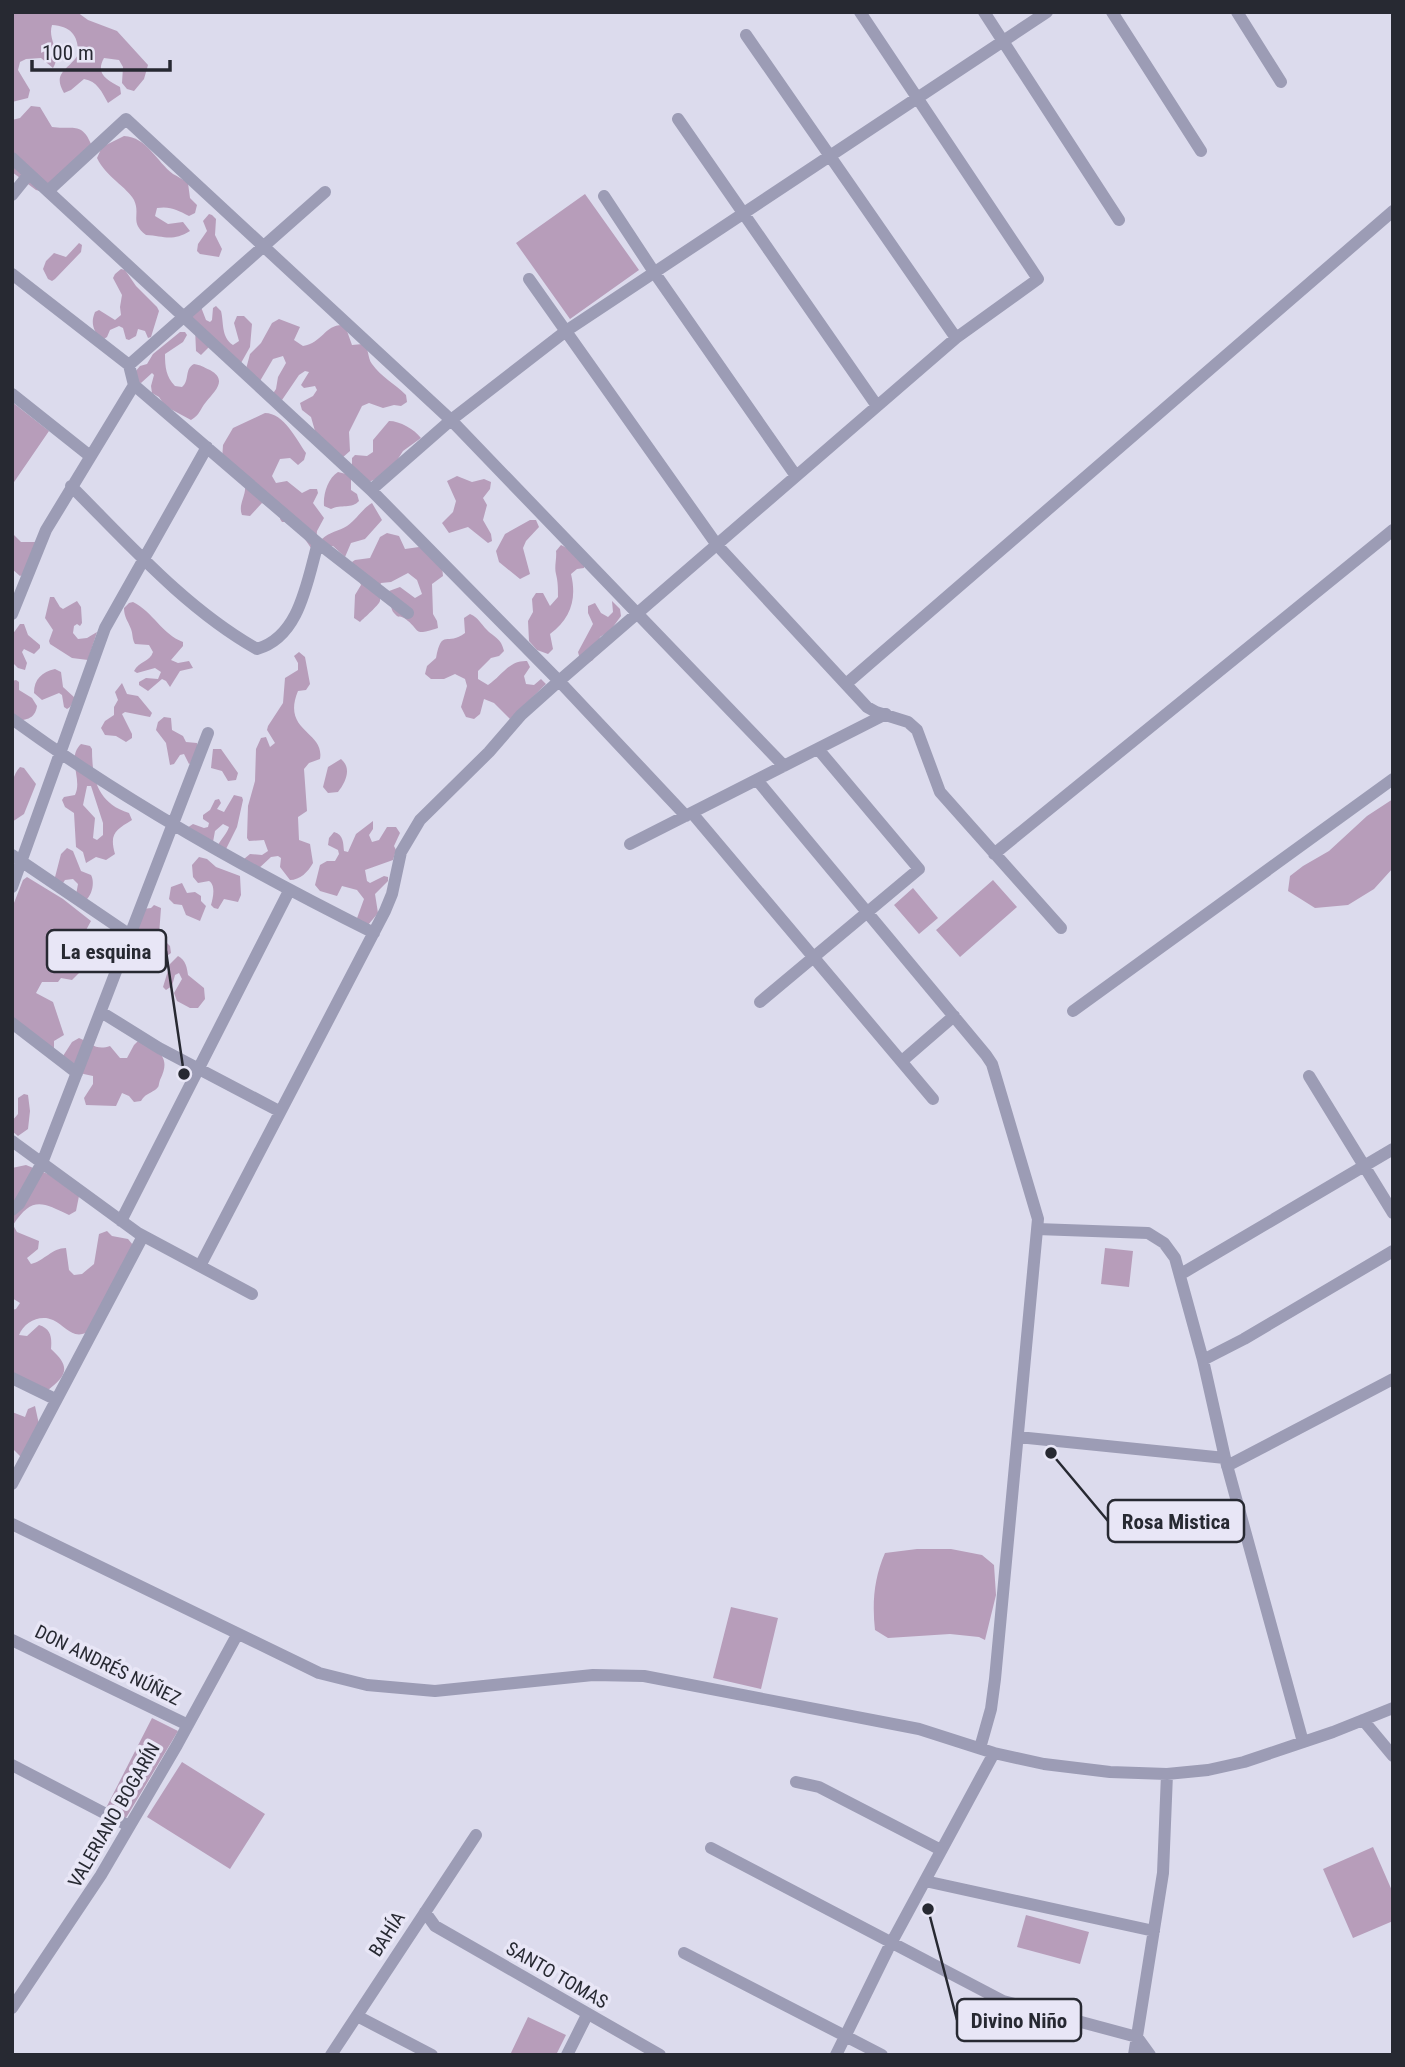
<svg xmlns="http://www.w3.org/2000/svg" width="1405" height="2067" font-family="'Roboto Condensed',sans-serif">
  <rect width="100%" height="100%" fill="#dcdbed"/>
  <path fill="#b79dba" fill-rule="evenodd" d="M12,12H77L88,20L117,31L148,65L144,79L134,91L127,89L122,83L123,67L119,60L104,58C95,74 107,80 120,87L121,94L108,103C102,92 97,81 84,79L71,90L64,93C52,73 68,70 78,55C79,36 71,26 52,25C47,41 63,52 53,68L41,58L26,59L20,62L18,70L30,90L28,98L12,102Z
    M31,106L40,107L52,127C71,130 82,121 91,144L44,192L36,190L12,172V120L20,118Z
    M124,136C147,137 157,162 173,174C178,177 183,179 188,183L190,198L197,205L195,213L189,216C177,210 171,206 157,208L155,216L168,224L183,222L190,231C172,242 164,236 146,235C129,222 141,215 134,200C127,187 106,177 97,158L102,147Z
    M585,194L639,270L570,319L516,243Z
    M209,214L212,215L216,219L215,235L222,249L219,257L200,254L197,251L198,244L207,231L203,221Z
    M79,243L82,245L81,252L55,279L52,281L48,279L43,269L46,261L54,253L66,257Z
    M121,269L125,270L136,286L157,307L159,311L151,337L148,338L145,331L138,329L136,336L129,340L126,339L123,328L119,326L110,330L107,337L101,341C94,330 90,324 95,312L99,310L115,320L121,315L120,307L122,295L113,278L115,274Z
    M216,306L221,311C224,323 221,337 233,345L239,341L234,323L237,316H244L252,324L250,347L241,363L209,347L201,355L196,351L195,328L191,314L201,307L206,320L210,322L212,320L213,308Z
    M279,319L300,327L294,340L303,346C322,343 325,325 342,325L347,331L352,345L363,344C370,350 367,357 372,364C381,377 395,384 406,395L407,402L401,406L394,405L383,408L369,403L362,406L349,432L350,451L342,458L315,431L311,417L302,410L300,403L313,396L317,390L315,386L304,388L301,385L309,372L305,371L299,375L282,400L272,395L276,389L278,377L286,363L283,356L273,359L260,381L246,369L250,354L261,343L272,323Z
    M180,332H185L187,335L183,342L165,354C165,367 166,377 175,386L182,387C190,381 184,369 194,364C201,365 203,367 210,370C228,380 215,391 206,402C200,409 200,415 191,420L165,406L159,397L152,393L151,386L154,375L152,373L141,383L138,382L135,372L140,366L147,364L153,354Z
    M12,402L49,431L12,485Z
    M265,413C284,413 296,439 306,453L304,460L298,465L290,458L280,459L272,476L276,483L287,481L302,493L310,489H317L318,493L313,503L324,518L317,531L316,543L311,548L293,522H282L280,519L282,511L262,503L250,516L242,515C237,503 250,492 243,481C239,474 228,467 222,460L223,445L233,428Z
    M389,421C400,421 414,429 421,438L403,451L392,468L380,477L369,482L352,467V458L355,455L367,456L373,452V440Z
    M338,472L346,474L351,479V490L357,494L359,501C352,509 341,504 331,509L324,506C323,494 328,478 338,472Z
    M457,476L472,482L484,479L491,482L490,489L483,498L487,505L483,520L491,534L492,541L488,543L468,527L449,533L442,523L453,512L456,501L447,481Z
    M372,503L382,520L365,539L351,543L345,557L333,546L329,547L322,539C329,532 339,531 347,526C357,519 362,509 372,503Z
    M530,520H536L539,527L526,541L523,548L530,574L520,579L499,562L496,551L505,534Z
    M12,526L13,534L21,542H37L24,574L20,576L12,569Z
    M387,533L399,536L405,549L419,547L441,557L443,576L432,584L433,614L437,621L438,628C411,637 422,630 404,618C399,615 399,619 394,613C390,609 390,597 389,591L400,587L415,598L422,594L417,580L408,573L391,582L381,583C377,590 381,593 380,601C379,605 364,618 360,622L354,618L355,595L361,585L352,562L355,560L370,558L380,537Z
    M561,545L567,548L584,564V568L577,569L571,574C577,599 571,618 550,634L553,649L548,654L537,650L529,641L528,621L533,612L532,599L536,593H543L550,606L558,597C558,588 558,582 556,574C554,567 557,558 556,551Z
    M50,597H54L60,607L63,609L77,601L81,607L82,623L80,626L77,624L74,626L73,633L78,639L87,638L97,632L88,660L72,658L50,644L49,641L53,630L45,618Z
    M612,601L620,609L621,616L610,631L600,637L593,660L584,665L581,663L578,652L593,624L588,613V606L595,603L601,613L608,617L613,612Z
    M133,602C153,612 162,634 183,642V646L171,660L178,663L189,661L193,668L180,671L170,687L166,681L162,679L148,691L139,685V682L146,678L158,679L161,672L155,668L137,673L134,671C139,661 150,662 153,652L149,645L135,644C132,639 133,634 131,629C128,621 124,617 124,608L129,603Z
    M470,614C479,618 480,623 487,630C495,638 501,638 504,651L499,656L491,658L478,671V679L488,685C502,676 509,660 527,661L530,667L524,676L526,684L534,685L541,679L546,684L510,719L494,703L484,699L480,714L474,719L466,717L461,707L467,686L465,679L455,674L444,679H431L425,674L427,666L436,658C442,627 447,647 465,633L464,618Z
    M20,624H24L28,635L40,645V648L34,654L24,649L22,652L27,663L25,670L18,668L12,662V635Z
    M299,652L305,657L310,684L306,690L298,691C281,732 325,731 320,759L309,763L304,769L307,811L298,817L299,840L310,844L313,863C308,872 300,880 290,880L280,867L281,858L278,856L271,857L257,870L244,859L250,854L262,855L268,851L264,840L249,841L247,838L248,806L255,781L256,749L261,738L266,737L270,747L275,743L267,730L268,726L283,703L285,678L298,670V663L294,656Z
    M55,669L61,672L63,687L75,698L70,707L67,709L64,707L62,695L59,693L42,700L34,693C34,679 42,672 55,669Z
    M16,680L19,682V690L32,698L37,706C35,720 25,720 12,721V681Z
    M122,683L127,694L138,696L152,713L150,717L125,712L122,714L132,734V738L126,742L116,736L105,735L101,728L105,721L114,715V707L118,700L115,692Z
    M164,717L171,718L172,730L183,736L186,742L197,743C198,751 197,760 189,764L184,754L180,755L174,764L170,765L166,743L156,730L158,722Z
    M81,744L90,746L92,749C92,778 97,803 129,813L132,820C116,830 109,833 115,854L106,860L96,857L86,863L83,852L76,847L74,813L65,807L62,800L64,797L75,795C83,779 66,758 81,744ZM87,786H91L103,823V835L97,840L93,838L95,818L83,805Z
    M213,749H221L238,773L236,780L228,781L222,771L211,768Z
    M341,759C352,768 346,782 338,792L328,793L323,787L328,767Z
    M20,767L24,768L36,784L24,814L12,822C12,804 8,779 20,767Z
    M234,795L242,797L243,800L237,827L225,851L217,847C220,840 227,834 229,827L223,824L215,831L213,842L187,828L193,824L204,828L208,827L209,823L203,819V815L210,810L215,800L219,799L221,803L217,809L224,812Z
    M1393,799V868L1374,889L1348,905L1315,908L1288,891L1290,876L1303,866L1329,851L1367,816Z
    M373,821V829L369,835L372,842L379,840L387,827H396L400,833L394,846L396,850L393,860L365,870L367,881L370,883L384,876L388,877V881L375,894L378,913L368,925L356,921L364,899L357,890L342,886L337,896L320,891L315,885L320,865L327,861H335L339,854L338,850L328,845L329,838L334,832C344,835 343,843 344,851L348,852L356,834Z
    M67,848L73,851L81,871L91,875C95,882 92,895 86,900L76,895L78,884L73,879L65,880L63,883L54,881L61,854Z
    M199,857L207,859L216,867L240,876L241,895L238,902L224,899L218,909L214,908L211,905C213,898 216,885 209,881L198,883L193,877L192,865Z
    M27,877L63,899L91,921L73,954V958H81L84,961L80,972L72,980L61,978L58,982H42L36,993L53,1002L64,1035L54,1041V1049L12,1020V908L23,880Z
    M993,880L1017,907L960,957L936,930Z
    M182,883L187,893L195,892L201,896V901L206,906L200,921L186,915L182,905L174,904L169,899L171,887Z
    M913,888L938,918L919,934L894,905Z
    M154,905L161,908L159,935L170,946L171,953L164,958L149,946L139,942L135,936L143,909L151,908Z
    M178,956C186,960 187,968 188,975L204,988L205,999L198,1008H190L177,1001L174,993L182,979L179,973L175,975L172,986L166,990L163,987L170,964Z
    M79,1038C91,1043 96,1051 110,1046L120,1058H127L134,1045L140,1039C158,1051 172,1056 160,1080C158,1086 160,1086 155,1090C149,1094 145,1094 141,1101L134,1102L129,1096L122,1093L116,1106L86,1105L84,1098L93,1084V1076L79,1073L63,1056L72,1042Z
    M24,1094L28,1095L30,1111L28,1129L18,1136L12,1131V1121L18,1114V1098Z
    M26,1165L48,1174L79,1196L76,1211L69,1215C42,1202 32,1196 13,1225L17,1232L39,1241L38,1249L27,1258L31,1264C44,1261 52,1248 66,1248L69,1270L74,1275L82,1274L94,1264L99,1234L107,1231L112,1236L128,1239L133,1245L88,1332C72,1340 66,1326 53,1320C40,1314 24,1322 19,1335L27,1336L39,1325C51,1329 52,1337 51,1349C70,1366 68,1375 48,1390L12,1374V1310L16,1309L20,1303L12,1298V1168Z
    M1105,1248L1133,1251L1129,1287L1101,1284Z
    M35,1406L40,1429L23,1459L12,1448V1412L25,1417L28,1409Z
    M917,1549H951L982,1555L994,1565L996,1595L985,1640L979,1637L950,1634L888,1638L875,1630C872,1603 874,1578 885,1553Z
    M731,1607L778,1618L761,1689L713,1678Z
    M152,1718L178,1731L126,1818L106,1808Z
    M182,1762L265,1814L230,1869L147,1817Z
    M1373,1847L1393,1893V1921L1353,1938L1323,1869Z
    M1026,1915L1089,1932L1080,1964L1017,1947Z
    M528,2017L566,2035L556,2055H510Z"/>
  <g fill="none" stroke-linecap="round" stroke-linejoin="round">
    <path stroke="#9c9cb5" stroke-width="12" d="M984,12L1119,220
      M1112,12L1201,151
      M1237,12L1281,82
      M746,35L956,338
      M678,119L877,406
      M12,158L371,490L559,681L686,816
      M48,191L126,119L451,420L784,766
      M12,195L29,174
      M604,196L654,272L796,476
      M12,274L129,365L134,385L318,543L408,613
      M529,279L717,545L867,707L876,712L908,722L917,730L940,792L1061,928
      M129,365L325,192
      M12,394L90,456
      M71,486C129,544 186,609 257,649C300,637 307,581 318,543
      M371,490L451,420L566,331L1047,12
      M12,614L46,530L134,385
      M846,684L1393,211
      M12,719C126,802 248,870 374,933
      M757,780L986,1055L992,1064L1038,1219L995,1679L991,1709L980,1748
      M692,813L933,1099
      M630,844L886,714
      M994,854L1393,530
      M12,855L130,935
      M12,887L105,628L207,447
      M760,1002L919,869L818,749
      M1073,1011L1393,779
      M101,1012L159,1048L279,1111
      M12,1023L77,1073
      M902,1061L954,1016
      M1309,1076L1393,1213
      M12,1141L138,1233L252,1294
      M12,1210L19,1204L42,1163L208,733
      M121,1221L289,891
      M1037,1229L1148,1233L1164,1243L1175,1258L1203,1360L1225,1458L1303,1742
      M200,1266L385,911L392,894L401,852L420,820L489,752L521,715L559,681L956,338L1038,279L860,12
      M1181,1274L1393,1149
      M1203,1360L1244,1339L1393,1251
      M12,1378L55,1399
      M1018,1437L1225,1458
      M1227,1466L1393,1379
      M12,1484L143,1236
      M12,1524L319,1673L367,1685L435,1691L593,1675L644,1676L919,1729L994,1753L1044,1764L1110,1772L1167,1774L1208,1770L1244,1762L1333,1732L1393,1708
      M12,1640L188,1725
      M1363,1720L1393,1756
      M12,1765L129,1826
      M796,1782L819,1787L941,1850
      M711,1848L1003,2001L1137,2037L1150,2055
      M925,1881L1154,1931
      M425,1912L435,1926L660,2055
      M684,1953L882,2055
      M12,2008L101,1875L177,1745L237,1635
      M357,2016L432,2055
      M331,2055L476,1835
      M567,2055L587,2015
      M836,2055L888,1949L994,1753
      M1134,2055L1163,1873L1167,1774"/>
  </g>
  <g text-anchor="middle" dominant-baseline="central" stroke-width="7" stroke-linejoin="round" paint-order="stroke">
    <g font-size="19" fill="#272932" stroke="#e8e6f6">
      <text transform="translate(108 1665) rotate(26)">DON ANDRÉS NÚÑEZ</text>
      <text transform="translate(114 1815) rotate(-60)">VALERIANO BOGARÍN</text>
      <text transform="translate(387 1934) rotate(-57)">BAHÍA</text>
      <text transform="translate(557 1975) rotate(30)">SANTO TOMAS</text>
    </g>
  </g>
  <path fill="none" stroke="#272932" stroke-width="2.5" d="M184 1074L166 951M1051 1453L1108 1521M928 1909L957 2020"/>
  <g fill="#272932" stroke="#e8e6f6" stroke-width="2.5">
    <circle cx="184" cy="1074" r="7"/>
    <circle cx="1051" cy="1453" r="7"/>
    <circle cx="928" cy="1909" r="7"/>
  </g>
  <g fill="#e8e6f6" stroke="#272932" stroke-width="2.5">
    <rect x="47" y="930" width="119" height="42" rx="7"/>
    <rect x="1108" y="1500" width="136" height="42" rx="7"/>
    <rect x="957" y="1999" width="124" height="42" rx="7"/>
  </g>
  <g font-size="21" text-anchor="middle" font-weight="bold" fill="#272932">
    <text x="106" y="959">La esquina</text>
    <text x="1176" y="1529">Rosa Mistica</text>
    <text x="1019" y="2028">Divino Niño</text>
  </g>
  <rect width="1405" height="2067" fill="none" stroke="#272932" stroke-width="28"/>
  <path d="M32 60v10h138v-10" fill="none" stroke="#272932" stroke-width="3.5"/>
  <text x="42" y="60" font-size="21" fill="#272932" stroke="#e8e6f6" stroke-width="5" paint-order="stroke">100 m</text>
</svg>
